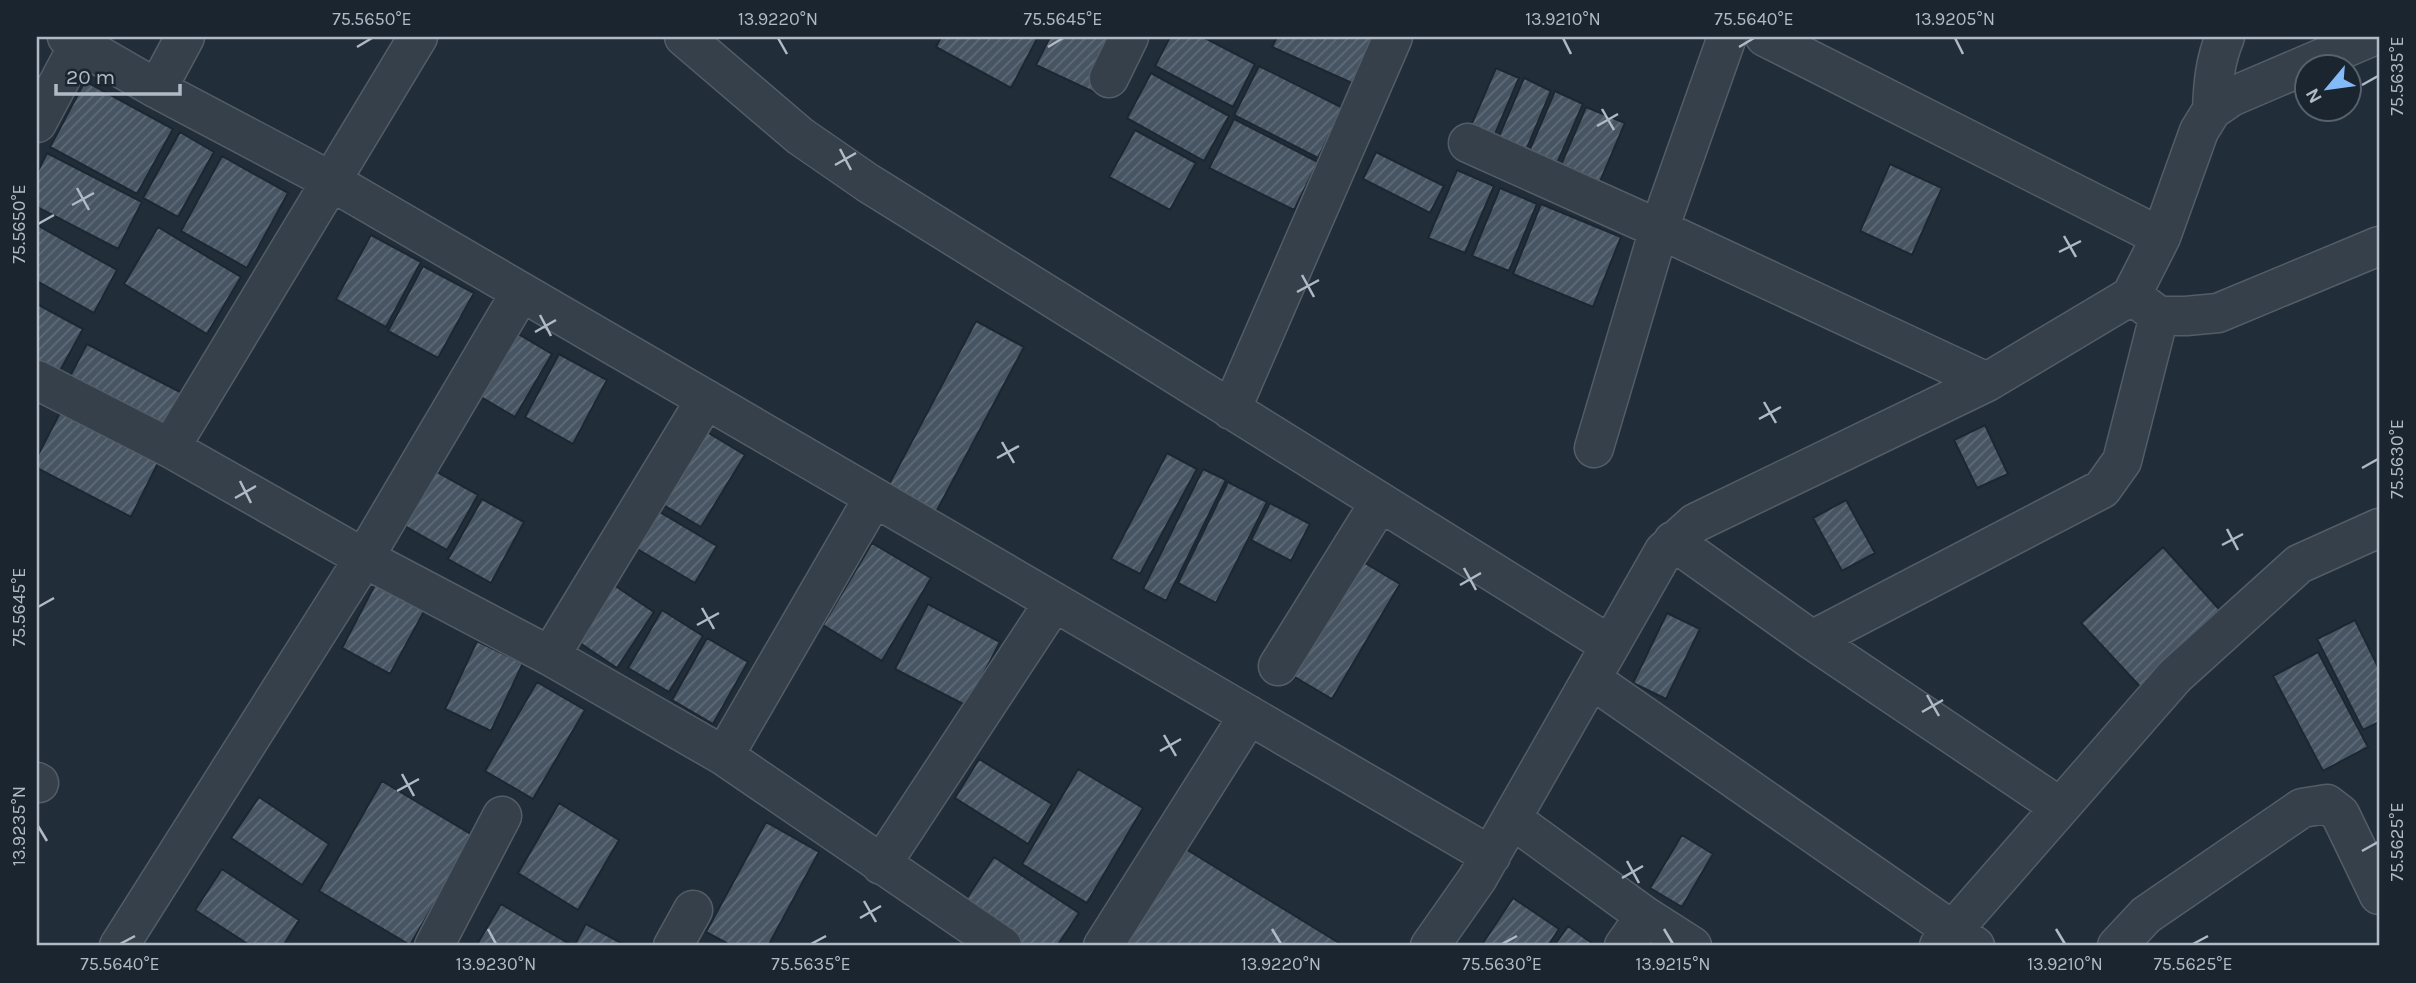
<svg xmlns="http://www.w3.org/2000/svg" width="2416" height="983" font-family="Karla,sans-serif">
  <defs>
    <pattern id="building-hatch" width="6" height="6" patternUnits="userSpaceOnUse" patternTransform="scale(1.75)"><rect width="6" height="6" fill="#475563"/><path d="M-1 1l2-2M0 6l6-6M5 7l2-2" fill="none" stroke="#5f6b78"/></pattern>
  </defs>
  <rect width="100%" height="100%" fill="#212e3a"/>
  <path fill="url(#building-hatch)" stroke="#1c2731" stroke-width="2" d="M941,37H1038L1011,88L936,47Z
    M1050,37H1128L1100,95L1036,65Z
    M1170,37H1203L1255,64L1233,107L1155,66Z
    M1277,37H1376L1354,84L1272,47Z
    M1259,66L1343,108L1318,158L1234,115Z
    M1496,68L1519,78L1492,141L1469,130Z
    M1151,73L1229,116L1204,161L1127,118Z
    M1524,78L1551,91L1524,155L1496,143Z
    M85,81L173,129L137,194L50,147Z
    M1555,91L1583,104L1555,168L1527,156Z
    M1586,107L1625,123L1596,191L1557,174Z
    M1234,119L1318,162L1294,210L1209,168Z
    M1135,130L1196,163L1170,210L1109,177Z
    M180,132L214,152L178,217L143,198Z
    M1376,152L1444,186L1430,213L1363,179Z
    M47,153L142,202L118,249L37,207V173Z
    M222,156L288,193L247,268L181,231Z
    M1890,164L1942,188L1912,255L1860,231Z
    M1457,170L1494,186L1465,253L1428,238Z
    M1500,188L1537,204L1509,271L1472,256Z
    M1541,204L1621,237L1593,307L1513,274Z
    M37,225L117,270L94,313L37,281Z
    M158,227L241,277L207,334L124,284Z
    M371,235L421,262L386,327L336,299Z
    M423,266L474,293L438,358L388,331Z
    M37,304L83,329L56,378L37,368Z
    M976,321L1024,347L935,514L887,488Z
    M505,326L552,354L515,417L469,390Z
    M87,344L186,395L166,433L67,382Z
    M559,354L607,380L573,444L525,417Z
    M62,409L159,461L131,517L37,468V457Z
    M1985,425L2008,474L1977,488L1954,440Z
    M697,426L745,455L701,527L653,499Z
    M1167,453L1197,469L1140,574L1111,559Z
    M426,466L478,495L447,550L396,521Z
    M1203,469L1226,480L1166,601L1143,589Z
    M1228,482L1267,502L1216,603L1178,583Z
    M482,499L524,522L491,583L448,559Z
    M1846,500L1875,553L1842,571L1813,518Z
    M1270,503L1310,524L1291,561L1251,540Z
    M648,505L717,546L695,583L627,543Z
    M872,543L931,578L882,661L823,625Z
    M2163,547L2227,618L2146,693L2081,623Z
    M1355,557L1400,584L1332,699L1288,673Z
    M378,579L427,606L390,674L342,648Z
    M605,579L654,612L617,668L568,635Z
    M928,604L1000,642L967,706L895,669Z
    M662,610L703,636L669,692L628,668Z
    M1667,613L1700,629L1666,699L1633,683Z
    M2355,620L2379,669V722L2363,730L2317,639Z
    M707,638L748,662L713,724L672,700Z
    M477,641L523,663L491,731L445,709Z
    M2318,652L2368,747L2323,771L2273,676Z
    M537,682L585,710L533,799L485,771Z
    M979,759L1052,804L1028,844L955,798Z
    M1078,769L1143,808L1087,903L1022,864Z
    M382,781L474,836L410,945L319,891Z
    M259,797L329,844L302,885L231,838Z
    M559,803L619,840L578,910L518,873Z
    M766,822L819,852L768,946H732L706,932Z
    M1682,835L1713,854L1682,907L1650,888Z
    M1176,843L1344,946H1112Z
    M994,857L1079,913L1057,946H1021L961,907Z
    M222,869L299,920L283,946H251L195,910Z
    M1513,898L1559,929L1548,946H1481Z
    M501,904L568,943L566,946H476Z
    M586,924L627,946H574Z
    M1568,926L1596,946H1554Z"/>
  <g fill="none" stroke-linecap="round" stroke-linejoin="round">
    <defs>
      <path id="minor" d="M67,37L157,89L329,180L1491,856
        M418,37L170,448L364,558L550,656L724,756L1002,946
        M684,37L800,136L868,183L1610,645
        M1765,37L2161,237
        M1109,78L1129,37
        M157,89L185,37
        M2212,110C2213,84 2215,60 2225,37
        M37,123L79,44
        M1468,143L1659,229L1987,382
        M2138,300L2159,316H2186L2218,313L2379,246
        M37,380L170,448
        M1231,410L1393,37
        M1594,448L1659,229L1727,37
        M1673,541L1812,640L2060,807
        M1812,640L2102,489L2122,461L2159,316
        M550,656L706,399
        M1278,666L1380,502
        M1591,679L1975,946
        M724,756L874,497
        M37,782L39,783
        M1512,819L1645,916L1692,946
        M881,865L1054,602
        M119,946L364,558L521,292
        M434,946L502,816
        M673,946L693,910
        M1103,946L1249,715
        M1430,946L1477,879L1664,551L1695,523L1987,382L2131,296L2161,237L2199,131L2212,110L2231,97L2371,37
        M1624,946L1645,916
        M1939,946L2175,676L2299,564L2379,528
        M2117,946L2146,915L2302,808L2327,804L2340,814L2379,895"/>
    </defs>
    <use href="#minor" stroke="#535d68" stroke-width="41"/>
    <use href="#minor" stroke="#35404a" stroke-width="38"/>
  </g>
  <path fill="none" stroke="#b0bac6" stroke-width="2.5" d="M778,38L787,54M1563,38L1571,54M1955,38L1963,54M357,47L372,38M1048,47L1063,38M1739,47L1754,38M2362,85L2378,76M1602,109L1614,130M1597,126L1618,114M840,149L851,170M835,165L856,153M77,188L89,210M72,205L94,193M38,224L54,215M2064,236L2076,257M2059,252L2081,241M1302,275L1314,297M1297,292L1319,280M540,315L551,336M535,332L556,320M1764,402L1776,423M1759,419L1781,407M1002,442L1014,463M997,458L1019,446M2362,468L2378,459M240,481L251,503M235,498L256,486M2227,529L2238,550M2222,545L2243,534M1464,568L1476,590M1460,585L1481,573M38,607L54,598M702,608L714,629M697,625L719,613M1927,695L1939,716M1922,712L1943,700M1164,735L1176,756M1160,751L1181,739M402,774L414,796M397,791L419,779M38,826L47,841M2362,851L2378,842M1627,861L1639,883M1622,878L1643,866M864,901L876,922M860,918L881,906M488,929L496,944M1272,929L1281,944M1664,929L1673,944M2056,929L2065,944M120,944L135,936M811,944L826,936M1502,944L1517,936M2193,944L2208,936"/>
  <rect width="2416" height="983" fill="none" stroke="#1a252f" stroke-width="77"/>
  <g transform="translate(2328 88) rotate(241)"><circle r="33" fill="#1a252f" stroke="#56616b" stroke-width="2"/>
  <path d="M0-5L12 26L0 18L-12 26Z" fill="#83baf9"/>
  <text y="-10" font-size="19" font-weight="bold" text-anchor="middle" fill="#b0bac6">N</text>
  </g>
  <path d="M56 84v10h124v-10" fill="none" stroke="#b0bac6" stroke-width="3.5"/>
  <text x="66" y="84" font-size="21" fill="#b0bac6" stroke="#1a252f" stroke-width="5" paint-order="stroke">20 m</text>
  <rect x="38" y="38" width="2340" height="906" fill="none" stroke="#b0bac6" stroke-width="2.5"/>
  <g font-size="18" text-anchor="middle" fill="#b0bac6">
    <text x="372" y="25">75.5650°E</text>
    <text x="778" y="25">13.9220°N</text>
    <text x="1063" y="25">75.5645°E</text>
    <text x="1563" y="25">13.9210°N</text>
    <text x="1754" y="25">75.5640°E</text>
    <text x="1955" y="25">13.9205°N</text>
    <text transform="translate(2397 76) rotate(-90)" y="6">75.5635°E</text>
    <text transform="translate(19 224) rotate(-90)" y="6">75.5650°E</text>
    <text transform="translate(2397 459) rotate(-90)" y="6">75.5630°E</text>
    <text transform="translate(19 607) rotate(-90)" y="6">75.5645°E</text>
    <text transform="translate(19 826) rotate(-90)" y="6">13.9235°N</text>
    <text transform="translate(2397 842) rotate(-90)" y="6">75.5625°E</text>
    <text x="120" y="970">75.5640°E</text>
    <text x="496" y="970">13.9230°N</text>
    <text x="811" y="970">75.5635°E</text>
    <text x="1281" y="970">13.9220°N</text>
    <text x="1502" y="970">75.5630°E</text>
    <text x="1673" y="970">13.9215°N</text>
    <text x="2065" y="970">13.9210°N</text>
    <text x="2193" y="970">75.5625°E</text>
  </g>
</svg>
